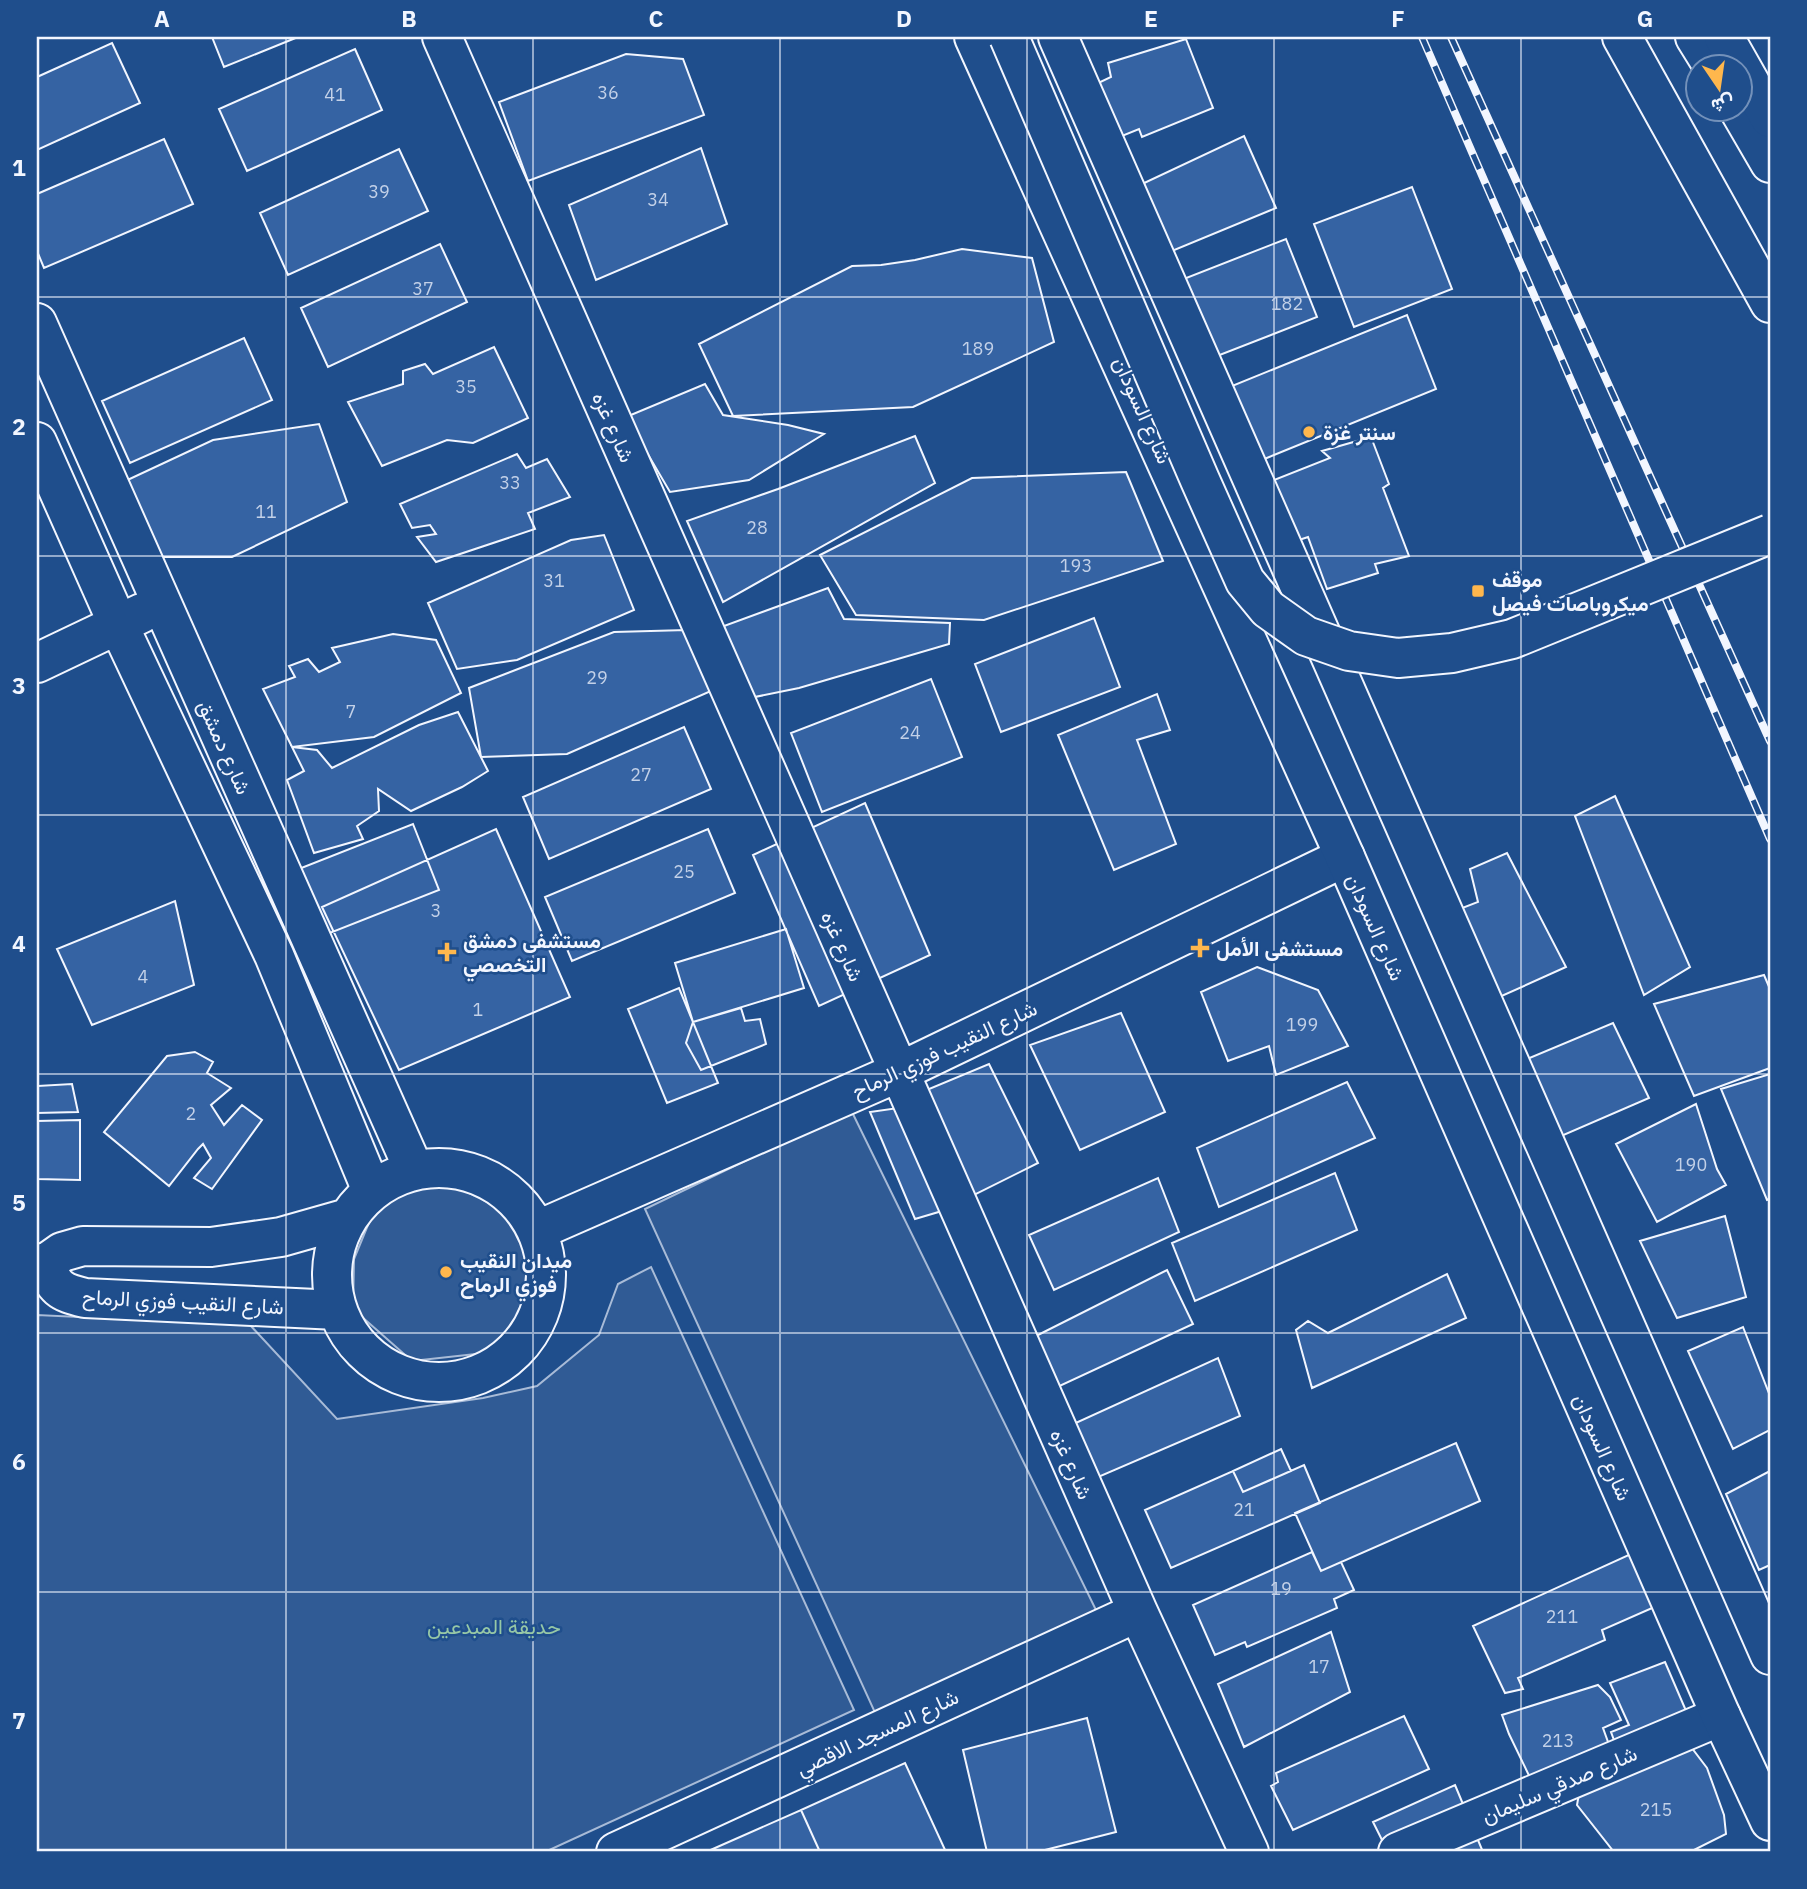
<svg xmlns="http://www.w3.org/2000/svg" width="1807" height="1889" font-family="'IBM Plex Sans',Vazirmatn,sans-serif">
  <rect width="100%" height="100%" fill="#1f4e8c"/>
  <path fill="#305b95" stroke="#a8bbd7" stroke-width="2" d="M851,1110L1096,1610L877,1717L645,1209Z
    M441,1179L513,1215L529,1247L522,1314L485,1353L412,1361L353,1309L354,1259L377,1203Z
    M651,1267L854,1710L545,1852H37V1315L250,1325L337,1419L483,1398L537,1386L599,1335L618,1284Z"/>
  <path fill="#3563a3" stroke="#f2f6ff" stroke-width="2" d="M212,37H298L224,67Z
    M1186,39L1213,108L1142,137L1139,129L1117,138L1094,85L1111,77L1108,63Z
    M112,43L140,103L37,150V77Z
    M355,49L382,110L247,171L219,109Z
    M626,54L683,59L704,115L528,181L499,102Z
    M1244,136L1276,208L1172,251L1142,184Z
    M164,139L193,204L44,268L37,251V194Z
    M701,148L727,224L596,280L569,205Z
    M399,149L428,211L288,275L260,213Z
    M1412,187L1452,289L1354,327L1314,224Z
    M1286,239L1317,317L1212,358L1181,280Z
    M440,244L467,302L328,367L301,308Z
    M962,249L1032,258L1054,342L913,407L733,416L699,344L852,266L881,265L915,260Z
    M1407,315L1436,389L1257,462L1227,388Z
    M244,338L272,400L130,463L102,401Z
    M494,347L528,418L473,443L447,440L382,466L348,402L403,384V371L425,364L433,374Z
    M705,384L723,415L788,425L824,434L749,480L670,492L626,417Z
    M319,424L347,502L232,557H160L121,483L213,440Z
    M915,436L935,483L723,602L687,521L778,489Z
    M1371,437L1389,484L1383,488L1409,556L1375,564L1378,573L1327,589L1308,537L1299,540L1274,480L1330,458L1322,451Z
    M517,454L526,468L547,459L570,497L528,513L535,529L436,562L417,537L436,534L430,525L412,528L400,504Z
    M1126,472L1163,561L984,620L856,615L820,555L972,478Z
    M604,535L634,610L517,660L457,669L428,603L571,540Z
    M828,588L844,619L950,623L949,644L799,688L745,699L713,630Z
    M1094,618L1120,687L1001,732L975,664Z
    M687,630L711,691L567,754L481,757L469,688L614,632Z
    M393,634L436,640L461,693L374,737L292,747L263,689L295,677L289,666L308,659L319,672L340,662L332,648Z
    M931,679L962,757L822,812L791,733Z
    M1157,694L1170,730L1137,740L1176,844L1114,870L1058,735Z
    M458,712L488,771L462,787L411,811L378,789L379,811L357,826L363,839L314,853L287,780L304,771L292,747L317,750L332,768L419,725Z
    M684,727L711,789L549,859L523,797Z
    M1615,796L1690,967L1644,995L1575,816Z
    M865,803L930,955L819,1006L753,855Z
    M413,824L439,890L274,955L248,889Z
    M496,829L570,997L399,1070L322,907Z
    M708,829L735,893L572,961L545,897Z
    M1507,853L1566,967L1495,999L1457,910L1478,902L1470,869Z
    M175,901L194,985L92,1025L57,949Z
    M786,929L804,988L693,1022L675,963Z
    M1257,967L1318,990L1348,1046L1276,1075L1269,1046L1228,1061L1201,992Z
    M1764,975L1770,989V1068L1694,1096L1654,1004Z
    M679,988L718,1083L667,1103L628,1009Z
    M741,1008L745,1021L760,1019L766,1044L701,1070L686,1043L693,1022Z
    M1121,1013L1165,1112L1080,1150L1030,1045Z
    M1613,1023L1649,1098L1559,1137L1527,1059Z
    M195,1052L213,1062L207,1073L231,1088L211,1105L224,1125L242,1105L262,1120L212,1189L194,1178L211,1158L203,1144L198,1149L169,1186L104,1132L167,1056Z
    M989,1064L1038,1163L964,1200L917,1094Z
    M1770,1074V1199L1767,1200L1721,1089Z
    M37,1075L38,1086L72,1084L78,1112L37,1113Z
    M1347,1082L1375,1138L1219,1207L1197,1148Z
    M1696,1104L1717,1169L1726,1185L1657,1222L1616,1144Z
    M905,1107L952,1208L915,1219L870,1112Z
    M80,1120V1180L37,1179V1121Z
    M1335,1173L1357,1230L1195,1301L1172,1243Z
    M1158,1178L1179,1232L1054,1290L1029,1235Z
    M1725,1216L1746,1297L1677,1318L1640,1241Z
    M1167,1270L1193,1324L1051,1390L1026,1341Z
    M1447,1274L1466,1318L1312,1388L1296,1330L1308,1321L1328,1333Z
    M1743,1327L1770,1396V1430L1733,1449L1688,1351Z
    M1218,1358L1240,1416L1089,1481L1069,1426Z
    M1456,1443L1480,1501L1321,1571L1295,1513Z
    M1281,1449L1291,1471L1243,1492L1233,1471Z
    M1304,1465L1320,1503L1171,1568L1145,1510L1233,1471L1243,1492Z
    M1770,1471V1565L1759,1570L1726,1494Z
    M1312,1552L1321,1571L1341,1562L1354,1590L1334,1599L1337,1608L1247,1647L1245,1642L1215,1655L1193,1605Z
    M1633,1553L1659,1605L1602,1630L1605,1640L1518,1678L1523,1689L1505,1693L1473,1626Z
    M1331,1632L1350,1692L1244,1747L1218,1684Z
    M1665,1662L1690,1720L1618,1751L1611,1732L1629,1725L1610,1683Z
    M1598,1685L1610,1697L1621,1720L1603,1728L1612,1753L1535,1788L1509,1734L1502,1715Z
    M1404,1716L1429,1769L1293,1830L1271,1786L1278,1782L1276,1773Z
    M1087,1718L1116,1832L1037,1852H987L963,1750Z
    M1685,1739L1707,1768L1724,1815L1726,1834L1690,1852H1614L1577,1805L1580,1788Z
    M905,1763L946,1852H820L801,1810Z
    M1455,1785L1483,1852H1388L1373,1822Z
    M801,1810L820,1852H706Z"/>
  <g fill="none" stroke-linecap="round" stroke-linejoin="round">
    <defs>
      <path id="minor" d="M442,37L1138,1612L1249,1852
        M1695,37L1713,66
        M1738,108L1770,163
        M37,323L414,1170
        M37,442L118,624L274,955L372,1191
        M37,663L142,613
        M332 1275a107 107 0 1 1 214 0a107 107 0 1 1-214 0Z
        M538,1230L899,1072L1345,857
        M37,1263L45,1264L62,1252L83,1246L211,1247L281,1237L348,1218
        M45,1264C55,1288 59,1292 85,1298L337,1310
        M616,1852L1138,1612
        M1398,1852L1721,1716"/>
      <path id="major" d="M974,37L1345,857L1721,1716L1770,1821
        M1058,37L1770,1655"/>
      <path id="highway" d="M1622,37L1770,303
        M1724,37L1770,118"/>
    </defs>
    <use href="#minor" stroke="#f2f6ff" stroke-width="42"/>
    <use href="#major" stroke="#f2f6ff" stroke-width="42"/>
    <use href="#highway" stroke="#f2f6ff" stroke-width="42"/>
    <use href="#minor" stroke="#1f4e8c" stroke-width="38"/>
    <use href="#major" stroke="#1f4e8c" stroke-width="38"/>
    <use href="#highway" stroke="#1f4e8c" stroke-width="38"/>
    <defs>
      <path id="rail" d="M1422,37L1770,839
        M1451,37L1770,741"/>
    </defs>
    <use href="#rail" stroke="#f2f6ff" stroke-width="8"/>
    <use href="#rail" stroke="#1f4e8c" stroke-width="5" stroke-dasharray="16" stroke-linecap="butt"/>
    <defs>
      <path id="major-bridge" d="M1009,37L1200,480L1245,581L1268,609L1306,636L1349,651L1398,658L1452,653L1512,639L1770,534"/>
    </defs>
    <use href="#major-bridge" stroke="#f2f6ff" stroke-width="42" stroke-linecap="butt"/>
    <use href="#major-bridge" stroke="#1f4e8c" stroke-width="38"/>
  </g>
  <path fill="none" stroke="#f2f6ff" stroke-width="2" stroke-opacity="0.55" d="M286,37V1852M533,37V1852M780,37V1852M1027,37V1852M1274,37V1852M1521,37V1852M37,297H1770M37,556H1770M37,815H1770M37,1074H1770M37,1333H1770M37,1592H1770"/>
  <g fill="#ffb74d" stroke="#1f4e8c" stroke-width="2.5">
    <circle cx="1309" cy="432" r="7"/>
    <rect x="1471" y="584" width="14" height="14" rx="3.5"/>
    <path d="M1196.5 937.5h7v7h7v7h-7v7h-7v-7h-7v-7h7z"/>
    <path d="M443.5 941.5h7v7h7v7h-7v7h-7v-7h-7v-7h7z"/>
    <circle cx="446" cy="1272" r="7"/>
  </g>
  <g text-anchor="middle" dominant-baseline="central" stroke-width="5" stroke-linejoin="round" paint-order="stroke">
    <g font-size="18" fill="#c3d1e8">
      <text x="608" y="92">36</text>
      <text x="335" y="94">41</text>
      <text x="379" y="191">39</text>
      <text x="658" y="199">34</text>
      <text x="423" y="288">37</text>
      <text x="1287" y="303">182</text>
      <text x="978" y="348">189</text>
      <text x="466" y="386">35</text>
      <text x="510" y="482">33</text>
      <text x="266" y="511">11</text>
      <text x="757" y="527">28</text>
      <text x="1076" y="565">193</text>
      <text x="554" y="580">31</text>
      <text x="597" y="677">29</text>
      <text x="351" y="711">7</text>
      <text x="910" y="732">24</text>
      <text x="641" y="774">27</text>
      <text x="684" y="871">25</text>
      <text x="436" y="910">3</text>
      <text x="143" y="976">4</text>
      <text x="478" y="1009">1</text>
      <text x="1302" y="1024">199</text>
      <text x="191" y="1113">2</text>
      <text x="1691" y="1164">190</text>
      <text x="1244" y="1509">21</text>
      <text x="1281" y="1588">19</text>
      <text x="1562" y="1616">211</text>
      <text x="1319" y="1666">17</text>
      <text x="1558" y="1740">213</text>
      <text x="1656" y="1809">215</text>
    </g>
    <g font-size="21" fill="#f2f6ff" stroke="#1f4e8c">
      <text transform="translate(1143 410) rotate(66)">شارع السودان</text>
      <text transform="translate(614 427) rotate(66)">شارع غزه</text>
      <text transform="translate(225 747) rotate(66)">شارع دمشق</text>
      <text transform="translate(1376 927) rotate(66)">شارع السودان</text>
      <text transform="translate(843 946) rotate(66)">شارع غزه</text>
      <text transform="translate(944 1049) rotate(-25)">شارع النقيب فوزي الرماح</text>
      <text transform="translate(183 1301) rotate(3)">شارع النقيب فوزي الرماح</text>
      <text transform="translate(1603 1447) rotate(66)">شارع السودان</text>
      <text transform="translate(1072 1464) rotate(66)">شارع غزه</text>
      <text transform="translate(877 1732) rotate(-25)">شارع المسجد الاقصي</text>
      <text transform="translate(1559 1784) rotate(-23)">شارع صدقي سليمان</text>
    </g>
    <g font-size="21" font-weight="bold" fill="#f2f6ff" stroke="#1f4e8c" text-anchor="start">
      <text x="1323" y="432">سنتر غزة</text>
      <text x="1492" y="579">موقف<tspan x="1492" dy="24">ميكروباصات فيصل</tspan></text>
      <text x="463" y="940">مستشفى دمشق<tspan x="463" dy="24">التخصصي</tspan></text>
      <text x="1216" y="948">مستشفى الأمل</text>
      <text x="460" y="1260">ميدان النقيب<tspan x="460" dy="24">فوزي الرماح</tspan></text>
    </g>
    <g font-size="21" fill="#97c8a6" stroke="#1f4e8c">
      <text x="494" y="1626">حديقة المبدعين</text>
    </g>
  </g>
  <rect width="1807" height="1889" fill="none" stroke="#1f4e8c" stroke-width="77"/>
  <g transform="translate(1719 88) rotate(167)"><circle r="33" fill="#1f4e8c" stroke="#7391ba" stroke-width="2"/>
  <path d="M0-5L12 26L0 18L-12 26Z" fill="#ffb74d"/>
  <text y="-10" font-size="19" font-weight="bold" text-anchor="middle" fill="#f2f6ff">ش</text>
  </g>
  <rect x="38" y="38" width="1731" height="1812" fill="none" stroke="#f2f6ff" stroke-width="2.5"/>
  <g font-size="23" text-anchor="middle" font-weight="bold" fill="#f2f6ff">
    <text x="162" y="27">A</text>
    <text x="409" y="27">B</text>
    <text x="656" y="27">C</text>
    <text x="904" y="27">D</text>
    <text x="1151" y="27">E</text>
    <text x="1398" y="27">F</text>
    <text x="1645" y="27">G</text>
    <text x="19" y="176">1</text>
    <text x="19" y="435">2</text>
    <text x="19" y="694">3</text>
    <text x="19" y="952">4</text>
    <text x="19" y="1211">5</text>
    <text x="19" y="1470">6</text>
    <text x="19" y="1729">7</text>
  </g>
</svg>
